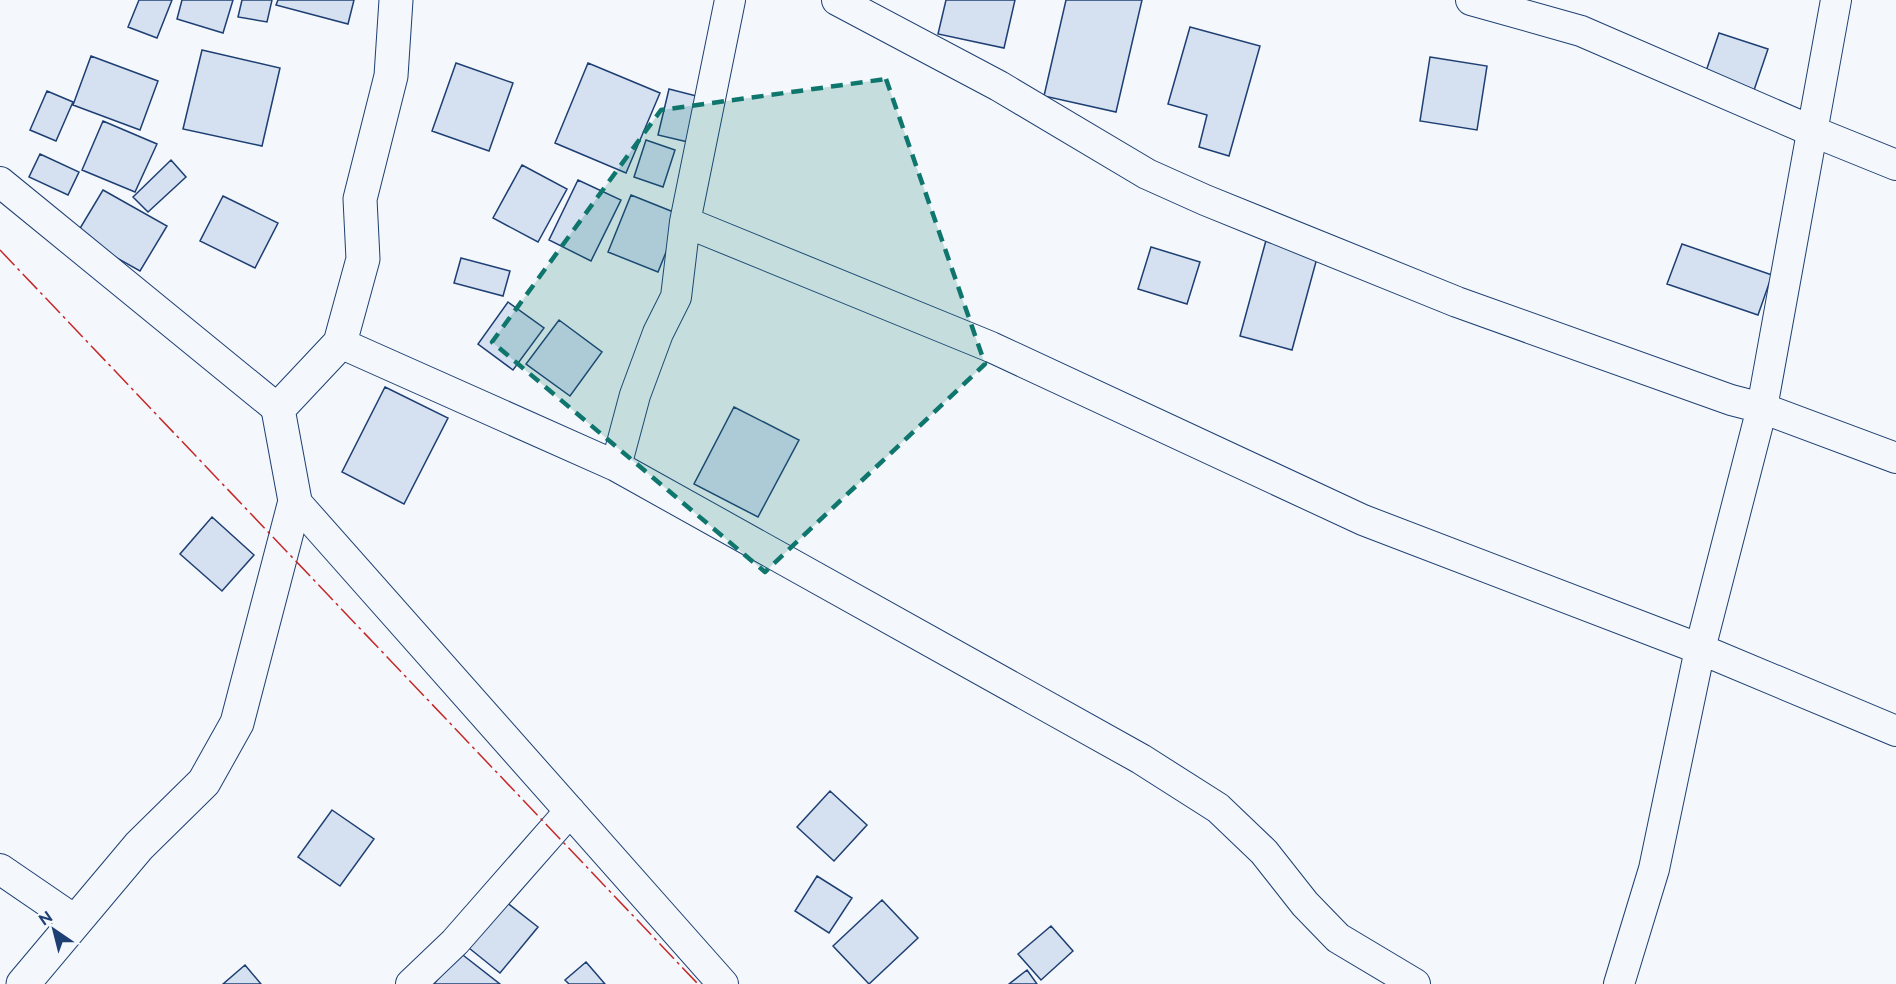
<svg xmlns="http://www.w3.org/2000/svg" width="1896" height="984" font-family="Raleway,sans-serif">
  <rect width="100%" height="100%" fill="#f4f7fb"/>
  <path fill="#d5e0f0" stroke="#1d3f73" stroke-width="1.5" d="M139,0H172L157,38L128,27Z
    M182,0H233L223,33L177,19Z
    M242,0H272L267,22L238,17Z
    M278,0H354L348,24L276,5Z
    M946,0H1015L1004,48L938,34Z
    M1066,0H1142L1116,112L1044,96Z
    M1190,27L1260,46L1229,156L1199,147L1207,115L1168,104Z
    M1719,33L1768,49L1751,99L1702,83Z
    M202,50L280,68L262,146L183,129Z
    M91,56L158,81L140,130L73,105Z
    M1430,57L1487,66L1477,130L1420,121Z
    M456,63L513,83L489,151L432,131Z
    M588,63L660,93L626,173L555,143Z
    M669,89L716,101L705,146L658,135Z
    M47,91L73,102L56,141L30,130Z
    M103,121L157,144L135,192L82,170Z
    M646,140L675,150L663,187L634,177Z
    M40,154L79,172L68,195L29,177Z
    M171,160L186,177L148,212L133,197Z
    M522,165L567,189L538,242L493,218Z
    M578,180L621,200L591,261L549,240Z
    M103,190L167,226L140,271L76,235Z
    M631,195L681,215L658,272L608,252Z
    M223,196L278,223L255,268L200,241Z
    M1268,233L1320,247L1292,350L1240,336Z
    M1682,244L1772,275L1758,315L1667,284Z
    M1151,247L1200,262L1187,304L1138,289Z
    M461,258L510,271L503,296L454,283Z
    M508,302L544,328L513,370L478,344Z
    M559,320L602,352L570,396L526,364Z
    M385,387L448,418L404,504L342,472Z
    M734,407L799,440L758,517L694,484Z
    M212,517L254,555L222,591L180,554Z
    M830,791L867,825L834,861L797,827Z
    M332,810L374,839L340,886L298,857Z
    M817,876L852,898L829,933L795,911Z
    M501,898L538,927L500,973L464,944Z
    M882,900L918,938L869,984L833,946Z
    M1051,926L1073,951L1041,980L1018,954Z
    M459,952L500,984H434Z
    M586,962L605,984H569L565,980Z
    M245,965L261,984H223Z
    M1027,970L1037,984H1009Z"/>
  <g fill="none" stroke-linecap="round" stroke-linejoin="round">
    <defs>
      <path id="street" d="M837,0L999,86L1147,174L1205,200L1457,302L1731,400L1762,408L1836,0
        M1471,0L1581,31L1812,131L1896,165
        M0,182L278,409
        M685,222L991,347L1363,520L1700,649L1896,731
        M340,343L616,466L1141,759L1218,808L1264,852L1305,904L1338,938L1415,984
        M616,466L635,395L658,333L676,297L685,222L730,0
        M295,501L723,984
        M0,869L76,921
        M411,984L455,942L570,811
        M1619,984L1654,869L1700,649L1762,408L1896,458"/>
      <path id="secondary" d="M23,984L139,846L204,782L237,723L295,501L278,409L340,343L363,259L360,199L391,76L396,0"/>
    </defs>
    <use href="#street" stroke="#1d3f73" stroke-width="32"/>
    <use href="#secondary" stroke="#1d3f73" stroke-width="35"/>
    <use href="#street" stroke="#f4f7fb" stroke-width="30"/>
    <use href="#secondary" stroke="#f4f7fb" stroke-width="33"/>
    <path stroke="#c62828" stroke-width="1.5" stroke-dasharray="21 4.5 3 4.5" stroke-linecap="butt" d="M0,250L698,984"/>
  </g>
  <path fill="#0f766e" fill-opacity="0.2" stroke="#0f766e" stroke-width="4.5" stroke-dasharray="12 8" stroke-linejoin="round" d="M886,79L985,364L765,572L492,342L661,110Z"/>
  <g transform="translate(54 930) rotate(325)" stroke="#f4f7fb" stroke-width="4.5" paint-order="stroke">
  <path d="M0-4.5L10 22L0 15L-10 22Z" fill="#1d3f73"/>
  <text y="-9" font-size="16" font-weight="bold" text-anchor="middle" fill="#1d3f73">N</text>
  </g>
</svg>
